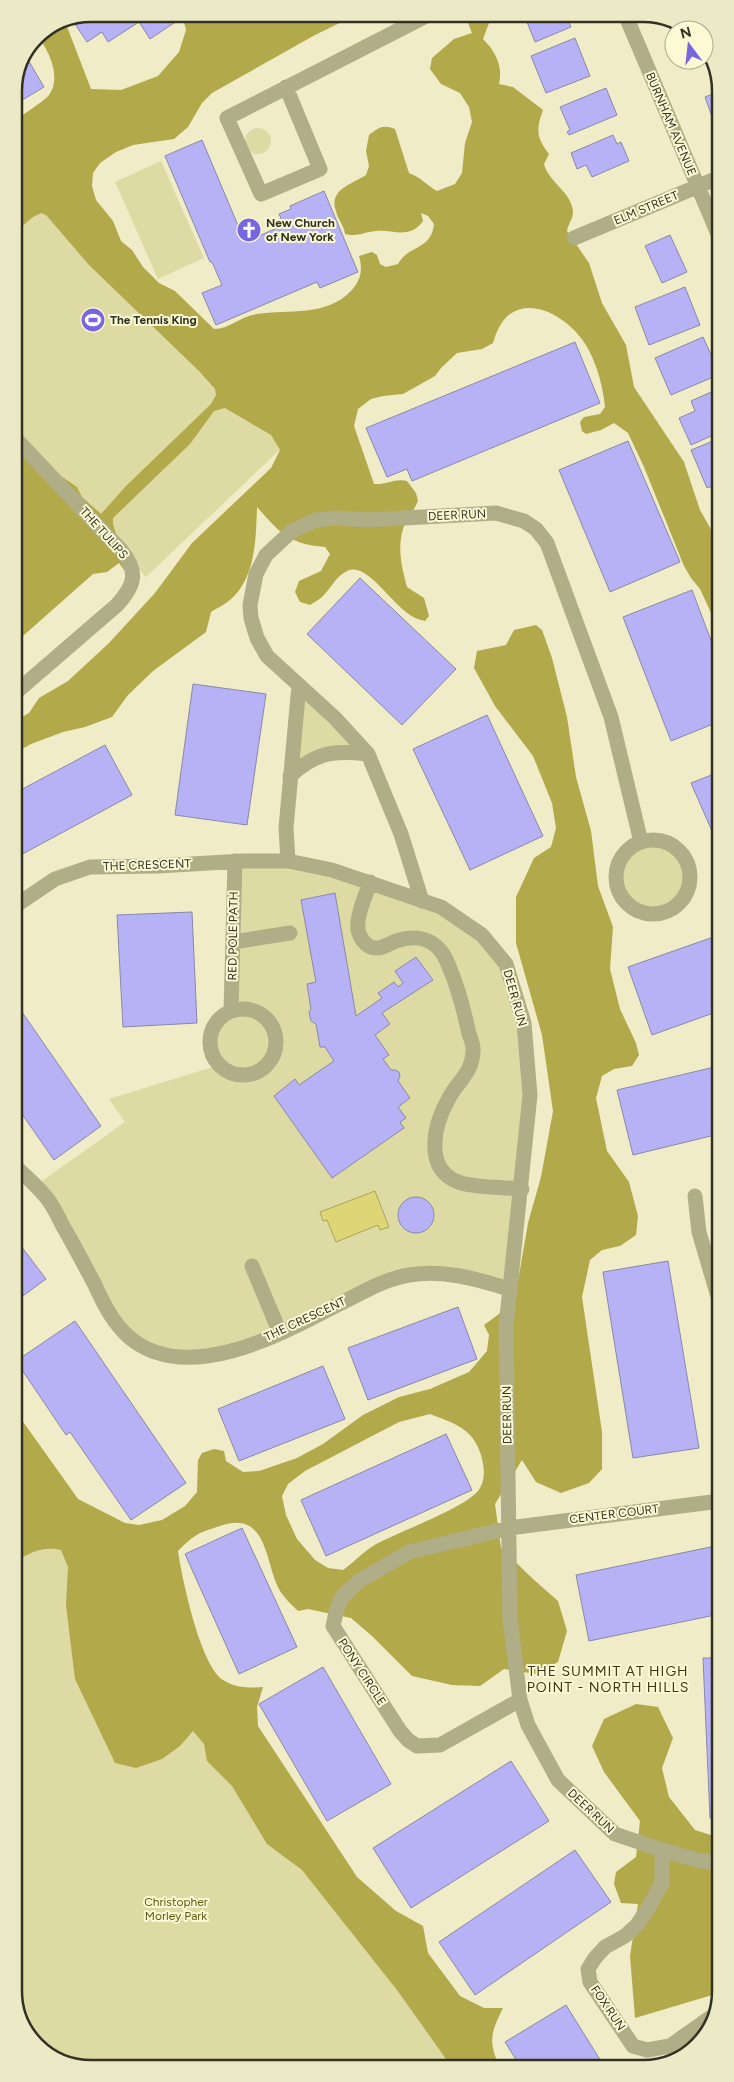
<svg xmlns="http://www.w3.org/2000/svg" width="734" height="2082" font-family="Figtree,sans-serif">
  <rect width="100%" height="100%" fill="#efecc7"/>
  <path fill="#dedaa4" d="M245 141a13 13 0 1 1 26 0a13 13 0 1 1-26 0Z
    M161,161L204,258L158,279L115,182Z
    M38,179L288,442L146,577L14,439V202Z
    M299,685L368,754L344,751L290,776Z
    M616 877a37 37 0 1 1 74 0a37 37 0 1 1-74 0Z
    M235,861H288L441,907L506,964L530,1095L509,1289L408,1275L288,1330L204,1357L131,1338L35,1186L125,1122L109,1099L219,1065C203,1043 209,1024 231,1011Z
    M16,1412L485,2066L86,2068L40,2049L16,2011Z"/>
  <path fill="#b2a94a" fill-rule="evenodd" d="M182,14L217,16L233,21L240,14H358L315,35L212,93L202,103L188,127L174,139L133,145L116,152L100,163L93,173L92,186L96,200L113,221L121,241L132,250L143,267L159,283L175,291L214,329C229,329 241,316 257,314C290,309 326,317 351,291C361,280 363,270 359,256L372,252L377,255L380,264L386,267L398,264C409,244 431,251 434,224L428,216L421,213L423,221C409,240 393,229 376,231C363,232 359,237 345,234C344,225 338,220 336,211C328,190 352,184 366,175L369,166L366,151L369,135C378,128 383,124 395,129L409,173C422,178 426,185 437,191L455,184L462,173L465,143L472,122L469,107L460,93L441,84L430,69L432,58L454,39L472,33L467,20L468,14H486L489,23L483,39C496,52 503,66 499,84L513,87L543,110C536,129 536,137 549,154L544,164C549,183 572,192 573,212C573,219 568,224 567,231L589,263L602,303L626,345L634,387L684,462L700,510L718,542V628L700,589L691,578L684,566L644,467L628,433L614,423L601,430L586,434L582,431L580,422L584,417L600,414L605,407C603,385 595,356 581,338C567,319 534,297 510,314C501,320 496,333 493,343L482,349L457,353L441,368L435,376L403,394L383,396L371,399L358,409L354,426L374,484C386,485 395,478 407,481L416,493L418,501C414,511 406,519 403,529C397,549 402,568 407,587L424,598L429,616L425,621C396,618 371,560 347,571C336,576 331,588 323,596C319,600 314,602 310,605L300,602L295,592L299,581L321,571L330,554L325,547C289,544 280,533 257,507C256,537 256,577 231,599C226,604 217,608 211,612L206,632L153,671L128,695L112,717L85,727L63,732L31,744L15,753V721L29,713L39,698L68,681L109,643L155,593L192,543L271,468L280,450L271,435L225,408L214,411L190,444L113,518V524L126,567L124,570L119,563L107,572L93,574L15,643L14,436L52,470L77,487L82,497L101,514L126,486L211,404L216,395L215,389L199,371L89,265L46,215L41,213L33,217L14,233V121C22,115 43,102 49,95C60,80 52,58 43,44L35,41L37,36L66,24L91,89L121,90L158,76L179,52L186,30Z
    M536,625L542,630L552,658L567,717L576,777L591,831L598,886L613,927L610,969L620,1009L636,1043L639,1055L632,1066L614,1069L602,1076L596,1098L607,1151L629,1182L638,1216L636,1235L620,1246L602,1250L590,1260L582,1297L602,1432V1469L589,1483L561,1493L536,1482L522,1460L495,1504L501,1548L533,1579L558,1601L567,1631L558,1662L536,1674L504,1669L480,1686L452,1685L412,1676L372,1636L351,1618L308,1609L298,1611C290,1603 281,1595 277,1585C265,1557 265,1510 220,1526C198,1533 195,1534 178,1551C182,1578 200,1665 223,1680C236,1688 248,1688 263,1687L257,1707L258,1726L357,1877L396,1911L423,1926L428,1953L460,1996L484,2008H503C491,2033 488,2040 499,2066H451L397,1990L302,1870L267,1844L232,1786L207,1761L204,1744L193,1731L180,1746L162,1759L136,1768L115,1763L75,1679L66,1605L68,1567L61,1550C42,1546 32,1552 16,1561V1412L78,1499L125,1523L139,1525L162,1520L185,1506L197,1492L198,1460L202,1453L214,1449L224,1451L226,1461L243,1472L259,1471L297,1458L323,1444L363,1415L399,1397L430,1389L469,1372L487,1351L489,1335L484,1325L499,1314L518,1281L528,1223L541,1177L553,1111L542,1035L516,943V897L534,858L551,847L556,828L552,803L533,756L495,706L474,668L477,651L506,645L514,630ZM430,1414C453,1423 473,1428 481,1455C484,1466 486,1477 480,1488C470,1507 394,1533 373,1546C362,1553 353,1563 343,1570L328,1568L315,1560L297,1539L286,1515L282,1496L288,1484L305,1471L399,1422Z
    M636,1704L658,1707L673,1738L662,1768L669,1797L695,1830L720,1838V1991L719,1993L635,2018L630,1956L638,1904L621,1903L614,1884L616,1872L636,1857L640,1821L604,1772L592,1746L604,1719Z"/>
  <path fill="#ddd576" stroke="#aaa45d" d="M375,1191L389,1227L380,1230L378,1225L336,1242L327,1220L323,1221L320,1212Z"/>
  <path fill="#b6b2f5" stroke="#8988a9" d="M91,14H172L177,21L150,39L139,22L108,42L102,32L87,42L73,21Z
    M531,14H565L571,27L535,42L525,17Z
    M575,38L590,76L546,93L531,56Z
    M27,58L44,87L14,105V87Z
    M606,88L617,115L569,135L567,132L570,130L560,107Z
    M718,92V124L715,125L705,97Z
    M613,135L617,144L621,142L629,161L592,177L586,165L577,169L571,153Z
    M202,140L245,242L284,225L279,214L291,209L290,206L324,191L358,272L320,288L317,282L216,325L202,293L222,285L212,262H210L165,156Z
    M670,235L687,272L662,283L645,246Z
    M685,287L700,325L649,345L635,307Z
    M703,337L718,370V375L671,395L655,358Z
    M575,342L600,403L412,481L407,469L387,477L366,428Z
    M718,389V433L691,445L679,418L695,411L691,401Z
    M718,439V484L707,488L691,450Z
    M628,441L680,562L610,592L559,470Z
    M360,578L456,669L402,725L307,634Z
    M692,590L718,659V722L671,741L623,617Z
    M193,684L266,694L247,825L175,815Z
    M487,715L543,836L470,870L413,749Z
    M105,745L132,795L15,858V793Z
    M719,772V847L691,783Z
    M335,893L356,1016L382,998L378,993L394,982L398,987L403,983L395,971L416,957L433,980L382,1013L390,1024L375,1035L389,1055L383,1059L391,1070H395L399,1072L400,1076L398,1081L410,1098L398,1107L406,1118L400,1122L404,1128L332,1178L274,1096L295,1079L299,1085L334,1061L325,1047H320L316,1024L311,1021L309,1012L311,1009L307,984L316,982L301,900Z
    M192,912L197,1023L123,1027L117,915Z
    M719,935V1011L652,1035L628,967Z
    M15,1002L101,1126L54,1160L15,1104Z
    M719,1066V1134L633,1155L617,1090Z
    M398 1215a18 18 0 1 1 36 0a18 18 0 1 1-36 0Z
    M15,1238L46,1279L16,1301Z
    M668,1261L699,1448L633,1458L603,1272Z
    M458,1307L477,1359L368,1400L348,1348Z
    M75,1321L186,1483L131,1520L70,1432L66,1435L16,1361Z
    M323,1366L345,1419L239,1461L218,1409Z
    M446,1434L472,1490L326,1556L301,1500Z
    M242,1528L297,1647L239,1674L185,1554Z
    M720,1545V1614L589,1641L576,1575Z
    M703,1658H720V1817L710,1818Z
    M323,1667L391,1784L327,1821L259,1704Z
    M511,1761L549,1821L411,1908L373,1848Z
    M575,1850L611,1902L475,1995L439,1942Z
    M566,2005L604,2066H520L505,2042Z"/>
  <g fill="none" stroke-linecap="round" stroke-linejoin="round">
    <path stroke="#b0ae87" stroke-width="15" d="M625,14L718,234
      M286,87L320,169L261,194L227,118L430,14
      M574,238L718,178
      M14,437L121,550C139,572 135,585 117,605L15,693
      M290,776C316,752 334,750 368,754
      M616 877a37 37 0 1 1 74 0a37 37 0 1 1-74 0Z
      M288,861L286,828L299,685
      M370,882C366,895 359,909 358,922C356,934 365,949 378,948C385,947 390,943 396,941C420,933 439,941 448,964C458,987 464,1010 469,1034C471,1039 474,1046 473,1052C472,1073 458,1081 449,1098C434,1124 422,1171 461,1183C480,1188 502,1187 522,1189
      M422,901L401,834L368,754L335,718L267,656L257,638L251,618L250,605L256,574L266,555L292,531L316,520L336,518L367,520L496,513L524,521L536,529L547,543L611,717L641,842
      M15,906L55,879L90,867L158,866L242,861H288L332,870L441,907L482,935L506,964L524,1023L530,1095L506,1327L510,1619L520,1700L528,1725L558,1780L615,1834L662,1850L701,1861L720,1863
      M233,942L290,933
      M210 1042a33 33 0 1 1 66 0a33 33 0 1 1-66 0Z
      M231,1011L235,861
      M15,1166C26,1177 40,1188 49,1201C55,1209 59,1219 64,1228C75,1247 85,1266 95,1285C104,1305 113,1323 130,1338C189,1386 283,1333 339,1304C362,1293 384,1279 409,1275C443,1269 477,1279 509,1289
      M695,1196L699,1232L719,1300
      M252,1266L280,1333
      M520,1700L440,1745L417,1746L408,1740L400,1731L333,1626L336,1612L342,1597L359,1581L409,1552L509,1528L720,1501
      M662,1850V1883L647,1910L637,1925L625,1936L605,1947L595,1958L588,1969L590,1982L633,2046L647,2050L670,2046L711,2017"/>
  </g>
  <defs>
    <symbol id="church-disc" viewBox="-11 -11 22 22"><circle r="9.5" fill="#7865e0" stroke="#fcfad4"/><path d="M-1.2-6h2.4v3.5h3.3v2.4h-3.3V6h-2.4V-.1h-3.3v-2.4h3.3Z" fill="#fff"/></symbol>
    <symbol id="stadium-disc" viewBox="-11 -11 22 22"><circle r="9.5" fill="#7865e0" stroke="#fcfad4"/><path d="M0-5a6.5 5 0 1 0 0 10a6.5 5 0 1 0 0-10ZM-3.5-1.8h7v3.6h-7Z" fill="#fff"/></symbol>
  </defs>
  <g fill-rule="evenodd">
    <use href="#church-disc" x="235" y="216" width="28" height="28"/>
    <use href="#stadium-disc" x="79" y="306" width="28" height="28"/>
  </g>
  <g text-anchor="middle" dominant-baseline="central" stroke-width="4" stroke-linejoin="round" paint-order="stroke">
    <g font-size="12" fill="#323122" stroke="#fcfad4">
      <text transform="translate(671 124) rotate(67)">BURNHAM AVENUE</text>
      <text transform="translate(646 208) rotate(-23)">ELM STREET</text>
      <text transform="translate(457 515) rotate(-3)">DEER RUN</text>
      <text transform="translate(104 533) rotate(48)">THE TULIPS</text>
      <text transform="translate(147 865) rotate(-2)">THE CRESCENT</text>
      <text transform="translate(233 936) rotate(-89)">RED POLE PATH</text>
      <text transform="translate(515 998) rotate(74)">DEER RUN</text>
      <text transform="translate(305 1319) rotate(-25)">THE CRESCENT</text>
      <text transform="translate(507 1415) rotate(-91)">DEER RUN</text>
      <text transform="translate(614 1514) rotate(-7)">CENTER COURT</text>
      <text transform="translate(362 1672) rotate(57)">PONY CIRCLE</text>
      <text transform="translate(591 1811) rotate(43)">DEER RUN</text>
      <text transform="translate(608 2008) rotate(56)">FOX RUN</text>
    </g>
    <g font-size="12" font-weight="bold" fill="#323122" stroke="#fcfad4" text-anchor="start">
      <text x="266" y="223">New Church<tspan x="266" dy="14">of New York</tspan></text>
      <text x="110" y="320">The Tennis King</text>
    </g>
    <g font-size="12" fill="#5f5912" stroke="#fcfad4">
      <text x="176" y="1902">Christopher<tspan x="176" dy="14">Morley Park</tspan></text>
    </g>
    <g font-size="14" letter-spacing="1" fill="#3a3718" stroke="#fcfad4">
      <text x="608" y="1671">THE SUMMIT AT HIGH<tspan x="608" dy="16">POINT - NORTH HILLS</tspan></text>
    </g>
  </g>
  <path d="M0 0H734V2082H0ZM91 22H643A69 69 0 0 1 712 91V1991A69 69 0 0 1 643 2060H91A69 69 0 0 1 22 1991V91A69 69 0 0 1 91 22Z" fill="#eceac6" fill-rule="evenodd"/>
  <path fill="none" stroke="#323122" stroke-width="2.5" d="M91 22H643A69 69 0 0 1 712 91V1991A69 69 0 0 1 643 2060H91A69 69 0 0 1 22 1991V91A69 69 0 0 1 91 22Z"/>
  <g transform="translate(689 45) rotate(345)"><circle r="24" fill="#fcfad4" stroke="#abaa8d"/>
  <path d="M0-4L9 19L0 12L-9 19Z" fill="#7865e0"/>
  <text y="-8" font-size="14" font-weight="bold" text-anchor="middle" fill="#323122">N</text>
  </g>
</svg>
